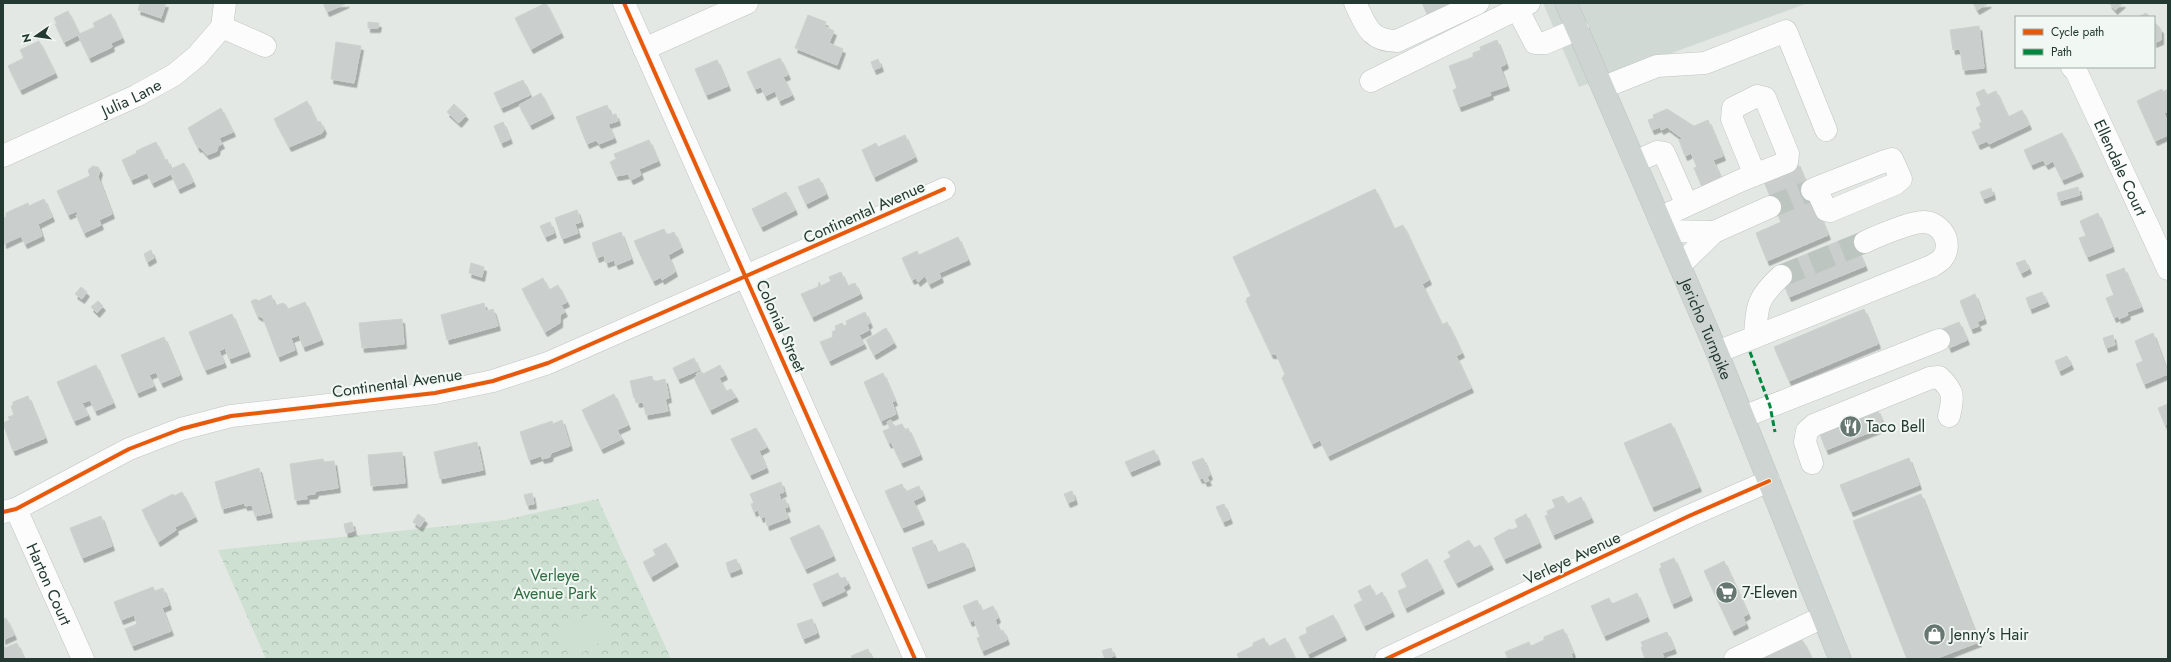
<svg xmlns="http://www.w3.org/2000/svg" width="2171" height="662" font-family="Jost,sans-serif">
  <defs>
    <pattern id="park-crowns" width="20" height="18" patternUnits="userSpaceOnUse"><rect width="20" height="18" fill="#cde0d1"/><path d="M2 6a3 3 0 1 1 6 0M12 15a3 3 0 1 1 6 0" fill="none" stroke="#b0c1b4"/></pattern>
    <filter id="shadow"><feDropShadow dx="2.5" dy="4.5" stdDeviation="0" flood-color="#0004"/></filter>
  </defs>
  <rect width="100%" height="100%" fill="#e3e8e5"/>
  <path fill="#d1d9d5" d="M1543,3H1808L1579,87Z"/>
  <path fill="url(#park-crowns)" d="M598,499L671,659H266L218,550L504,520Z"/>
  <path fill="#cde0d1" d="M596,611L611,636L571,659L557,633Z"/>
  <path fill="#cacfcd" stroke="#ccd1ce" filter="url(#shadow)" d="M140,3H166L161,18L138,10Z
    M323,3H347L327,12Z
    M546,3L561,33L531,49L515,18Z
    M1422,3H1457L1428,16Z
    M1973,3H1989L1977,10Z
    M2109,3H2123L2115,10Z
    M68,11L79,34L95,27L93,23L111,14L122,38L111,43L112,47L89,58L78,35L64,42L55,24H57L54,18Z
    M2146,13L2150,17H2138Z
    M808,15L826,22L824,26L834,31L829,43L843,49L837,65L795,48Z
    M368,22L379,23L378,28H368Z
    M2154,22L2161,29V40L2154,43Z
    M1979,26L1984,68L1963,70L1960,49L1953,50L1950,30Z
    M1497,40L1506,64L1500,67L1507,86L1490,92L1491,95L1459,107L1453,90L1457,88L1449,66L1473,57V53L1481,50L1480,47Z
    M39,41L55,73L20,90L8,66L24,58L20,50Z
    M336,42L361,46L354,83L331,79Z
    M780,58L788,75L783,77L792,95L779,101L775,91L765,96L761,87L755,89L747,72Z
    M878,59L881,67L874,70L871,62Z
    M717,60L728,86L706,95L695,69Z
    M523,80L530,95L501,108L494,93Z
    M1984,89L1987,95L1996,91L2008,117L2022,110L2029,125L1989,144L1987,141L1978,145L1972,132L1981,128L1979,123L1982,122L1976,108L1981,105L1976,93Z
    M2162,89L2163,92L2168,89V111L2164,113L2168,123V135L2155,141L2137,101Z
    M541,93L552,114L530,125L519,105Z
    M307,101L317,123L320,121L324,129L322,133L289,147L274,119Z
    M454,104L466,115L459,123L447,112Z
    M607,105L611,116L616,114L618,121L608,124L614,138L599,144L596,140L587,144L576,117Z
    M221,108L233,132L219,138L222,144L218,146L217,151L207,155L200,147L198,148L188,128Z
    M1667,109L1694,126L1708,120L1723,156L1713,160L1723,183L1704,191L1694,168L1697,167L1691,153L1685,156L1679,140L1683,139L1667,127L1661,130L1660,127L1652,130L1648,120L1654,118L1653,115Z
    M503,122L510,139L501,143L494,126Z
    M2062,133L2081,172L2062,180L2053,161L2046,165L2043,160L2031,165L2024,150Z
    M905,135L915,157L874,177L862,150L876,143L878,147Z
    M649,140L658,161L639,169L641,175L631,180L628,174L616,176L610,162L616,159L614,154Z
    M156,142L165,161L167,159L171,169L184,163L193,182L178,189L171,174L152,183L147,173L131,180L122,160L137,153L136,151Z
    M1797,162L1828,235L1767,261L1756,233L1781,222L1762,177Z
    M93,166L98,167L100,170L98,177L112,214L99,220L101,225L84,233L76,215H78L77,211L68,215L57,191L90,176L88,170Z
    M819,178L826,194L806,204L798,187Z
    M2078,187L2080,195L2059,201L2057,193Z
    M1991,188L1993,195L1983,199L1980,192Z
    M1375,189L1394,229L1403,225L1429,280L1422,284L1442,325L1447,322L1462,353L1456,356L1471,388L1328,456L1320,440L1312,444L1282,378L1285,374L1276,354H1271L1246,301L1247,298L1251,296L1233,257Z
    M786,192L795,210L761,227L752,209Z
    M44,199L52,217L38,224L42,236L25,244L21,236L4,244L3,218L6,217V213L28,203L29,206Z
    M577,210L581,222L575,224L578,233L562,239L555,218Z
    M2098,213L2112,247L2087,257L2079,238L2086,236L2080,221Z
    M550,222L554,233L545,237L540,226Z
    M664,229L667,235L674,232L681,248L668,255L675,272L662,280L661,277L653,281L634,241Z
    M621,232L631,259L616,265L614,260L606,263L604,255L597,258L592,243Z
    M1861,232L1857,248L1865,266L1789,297L1777,266Z
    M958,237L968,260L939,273L941,278L929,284L925,276L918,282L916,278L912,280L902,258L917,251L919,255Z
    M151,250L154,258L147,262L144,254Z
    M2025,260L2029,269L2021,273L2016,263Z
    M471,263L484,267L482,277L469,273Z
    M2124,268L2141,307L2127,312L2128,315L2119,319L2118,316L2114,318L2106,298L2114,295L2106,275Z
    M841,272L847,286L855,283L860,294L812,317L801,294L818,287L819,282L821,286L831,281L829,277Z
    M543,278L549,290L558,285L567,302L561,305L565,312L560,315V323L545,332L522,289Z
    M81,287L87,292L82,299L75,294Z
    M2042,292L2047,302L2030,309L2026,298Z
    M1975,294L1984,319L1977,322L1979,326L1971,329L1960,301Z
    M271,295L275,306L283,303L286,305L288,309L305,302L321,340L303,347L299,335L291,338L295,350L278,357L263,318L257,315L251,301L256,299L258,301Z
    M98,301L103,306L97,313L91,307Z
    M484,303L486,311L493,309L498,326L447,340L441,315Z
    M1864,309L1878,344L1789,381L1774,347Z
    M865,312L870,323L867,325L869,330L859,335L864,344L829,361L820,342L833,337L832,332L836,330L835,326L842,323L844,326L847,324L846,321Z
    M232,314L248,352L229,359L225,348L219,351L224,363L205,370L189,332Z
    M402,319L404,344L362,348L359,323Z
    M1959,322L1967,340L1949,348L1942,329Z
    M886,328L894,343L874,355L866,340Z
    M2153,333L2168,374L2144,384L2136,364L2143,361L2135,341Z
    M2113,335L2115,345L2106,348L2103,338Z
    M164,337L180,375L161,383L156,372L149,375L154,386L137,393L121,355Z
    M2067,356L2071,365L2059,371L2055,361Z
    M694,358L699,370L678,379L673,368Z
    M96,365L113,403L95,411L90,400L82,403L88,415L74,421L57,382Z
    M720,365L725,375L719,378L726,391L731,389L736,397L710,410L694,378L697,376L696,374L701,371L703,374Z
    M883,373L895,401L892,402L896,414L881,421L864,382Z
    M652,376L653,382L665,379L669,398L665,399L668,411L646,415L643,402L637,403L636,397L634,398L630,381Z
    M614,394L628,425L617,430L622,439L601,449L582,410Z
    M28,396L45,438L13,451L3,423L10,420L8,417L14,415L11,406L13,405V402Z
    M2168,404V424L2165,425L2158,408Z
    M1877,409L1882,421L1876,424L1878,429L1826,450L1818,429Z
    M562,420L570,446L551,453L550,457L542,459L541,456L529,460L520,432L552,421L553,424Z
    M891,420L894,427L902,424L905,430L908,428L920,455L901,463L891,442L889,444L883,431L890,428L887,422Z
    M1671,423L1699,487L1652,507L1624,443Z
    M756,428L767,447L759,451L766,468L750,475L731,439Z
    M477,442L483,470L440,479L434,452Z
    M1154,450L1158,460L1130,472L1125,462Z
    M402,452L405,483L371,486L368,455Z
    M1203,458L1210,475L1207,477L1209,481L1205,482L1203,478L1200,479L1192,462Z
    M1909,458L1919,485L1851,512L1840,485Z
    M323,459L324,462L334,461L338,488L316,491L315,494L306,495L307,499L295,500L290,464Z
    M259,468L270,513L255,516L252,505L245,506L244,503L222,509L215,482Z
    M781,482L784,492L779,494L781,501L785,499L788,507L784,508L788,518L767,526L765,516L761,518L758,510L754,512L751,504L754,503L750,494Z
    M902,484L905,492L919,486L923,496L913,501L922,520L902,528L885,491Z
    M1072,491L1075,500L1068,503L1064,494Z
    M182,492L195,517L175,527L176,530L158,542L142,510L173,494L174,496Z
    M532,493L534,504L527,505L524,495Z
    M1921,494L1979,642L1935,659H1907L1853,521Z
    M1563,496L1567,504L1581,497L1591,518L1553,535L1545,516L1548,515L1547,511L1556,507L1552,500Z
    M1224,504L1230,519L1223,522L1216,507Z
    M418,514L425,519L420,527L413,522Z
    M1526,514L1539,543L1504,559L1494,538L1510,529L1512,530L1518,527L1515,520Z
    M101,516L112,546L82,558L70,528Z
    M352,522L354,531L346,533L344,524Z
    M819,525L833,556L805,569L790,538Z
    M932,540L937,553L962,543L965,544L973,566L926,584L912,548Z
    M1469,540L1474,548L1480,545L1491,565L1456,583L1444,561L1451,557L1448,552Z
    M666,543L676,562L651,577L643,562L656,555L653,550Z
    M1674,558L1690,596L1672,604L1659,569L1662,567L1660,564Z
    M736,559L740,569L729,573L726,563Z
    M1427,559L1442,589L1405,608L1398,591L1407,587L1401,574Z
    M1724,561L1748,614L1743,617L1746,624L1732,631L1704,571Z
    M838,573L840,579L845,577L848,584L843,587L845,591L821,602L813,584Z
    M1370,585L1376,596L1382,592L1392,612L1364,626L1354,605L1363,600L1358,591Z
    M153,587L155,591L163,588L169,605L162,608L171,631L132,646L125,629L137,624L134,615L121,620L114,602Z
    M1637,593L1647,617L1604,636L1591,606L1609,598L1612,604Z
    M977,600L982,611L993,606L998,618L995,620L1000,632L1003,630L1007,640L982,651L977,638L980,637L974,620L970,622L963,606Z
    M1333,615L1344,636L1308,654L1299,637L1307,633L1306,628Z
    M6,618L14,635L3,640V620Z
    M812,619L817,633L803,639L797,624Z
    M1563,629L1573,653L1571,654L1573,659L1563,657L1508,659L1505,652L1529,642L1531,646L1544,640V637Z
    M1667,632L1674,649L1662,653L1664,657L1659,659H1645L1641,647H1643L1641,642Z
    M1264,638L1268,647L1285,638L1295,659H1239L1237,654L1253,646V643Z
    M1796,638L1803,641L1812,659H1751Z
    M3,643L5,648L17,643L24,659H3Z
    M1111,648L1114,656L1105,659L1102,651Z
    M868,649L872,659H853L851,656Z"/>
  <g fill="none" stroke-linecap="round" stroke-linejoin="round">
    <path stroke="#bdc5c1" stroke-width="22" stroke-dasharray="22 11" stroke-linecap="butt" d="M1770,207L1812,190
      M1781,276L1865,242"/>
    <defs>
      <g id="minor">
        <path d="M624,3L915,659"/>
        <path d="M1355,3C1366,25 1369,41 1397,41L1478,3"/>
        <path d="M1522,7L1521,16L1535,43H1545L1578,29"/>
        <path d="M222,27L265,46"/>
        <path d="M644,49L747,3"/>
        <path id="s1" d="M2072,67L2076,71L2168,269"/>
        <path d="M1371,81L1529,3"/>
        <path d="M1604,87L1657,66L1705,63L1786,31L1826,130"/>
        <path id="s2" d="M3,156L136,96L174,75L197,56L222,27L225,3"/>
        <path d="M1635,162L1657,152L1664,153L1687,205"/>
        <path d="M1812,190L1816,188L1885,161L1892,159L1901,179L1895,184L1830,211L1826,210L1816,188"/>
        <path d="M1659,218L1742,180L1787,162L1788,154L1765,98L1757,96L1733,108L1732,119L1755,175"/>
        <path d="M1665,231L1714,232"/>
        <path d="M1680,265L1714,232L1770,207"/>
        <path d="M1781,276C1757,298 1757,305 1755,337L1932,266C1935,264 1939,262 1942,259C1954,244 1942,222 1923,222C1911,222 1877,236 1865,242"/>
        <path d="M1717,352L1755,337"/>
        <path d="M1743,417L1939,340"/>
        <path d="M1812,463L1805,442L1807,431L1814,425L1930,378L1939,377C1954,391 1954,397 1949,416"/>
        <path id="s3" d="M16,509L83,659"/>
        <path d="M3,512L16,509L129,449L181,429L231,416L435,393L493,381L548,363L944,189"/>
        <path d="M1386,659L1689,516L1769,481"/>
        <path d="M1735,659L1823,617"/>
      </g>
      <g id="major">
        <path id="s4" d="M1566,3L1717,352L1840,659"/>
      </g>
    </defs>
    <use href="#minor" stroke="#c0c5c2" stroke-width="23"/>
    <use href="#major" stroke="#bcc4c1" stroke-width="23"/>
    <use href="#minor" stroke="#fbfcfb" stroke-width="22"/>
    <use href="#major" stroke="#ced4d1" stroke-width="22"/>
    <path stroke="#00873e" stroke-width="3" stroke-dasharray="6 3" stroke-linecap="butt" d="M1750,352L1770,406L1775,432"/>
    <defs>
      <path id="cycleway" d="M624,3L915,659
        M3,512L16,509L129,449L181,429L231,416L435,393L493,381L548,363L944,189
        M1386,659L1689,516L1769,481"/>
    </defs>
    <use href="#cycleway" stroke="#f1f7f3" stroke-width="6"/>
    <use href="#cycleway" stroke="#e8590c" stroke-width="4"/>
  </g>
  <defs>
    <symbol id="restaurant-disc" viewBox="-11 -11 22 22"><circle r="9.5" fill="#667670" stroke="#f1f7f3"/><path d="M-5-6h1v4h1v-4h1v4h1v-4h1v5L-1.5 .5V6h-2V.5L-5-1ZM5-6V6H3V1.5H1.5Q1.5-4 5-6Z" fill="#fff"/></symbol>
    <symbol id="supermarket-disc" viewBox="-11 -11 22 22"><circle r="9.5" fill="#667670" stroke="#f1f7f3"/><path d="M-6-5.5h2.5l.6 2H6L4.5 2H-2.5L-4.4-4H-6ZM-1.5 3.2a1.3 1.3 0 1 0 .1 0ZM3 3.2a1.3 1.3 0 1 0 .1 0Z" fill="#fff"/></symbol>
    <symbol id="shop-disc" viewBox="-11 -11 22 22"><circle r="9.5" fill="#667670" stroke="#f1f7f3"/><path d="M-5-2.5h2.3a2.7 3.5 0 0 1 5.4 0H5L5.5 6h-11ZM-1.5-2.5h3a1.5 2.3 0 0 0-3 0Z" fill="#fff"/></symbol>
  </defs>
  <g fill-rule="evenodd">
    <use href="#restaurant-disc" x="1838" y="414" width="25" height="25"/>
    <use href="#supermarket-disc" x="1714" y="580" width="25" height="25"/>
    <use href="#shop-disc" x="1922" y="622" width="25" height="25"/>
  </g>
  <g text-anchor="middle" dominant-baseline="central" stroke-width="4" stroke-linejoin="round" paint-order="stroke">
    <g font-size="16" fill="#233931" stroke="#f1f7f3">
      <text stroke="none"><textPath href="#s2" startOffset="141">Julia Lane</textPath></text>
      <text stroke="none"><textPath href="#s1" startOffset="112">Ellendale Court</textPath></text>
      <text transform="translate(864 212) rotate(-24)">Continental Avenue</text>
      <text transform="translate(781 326) rotate(66)">Colonial Street</text>
      <text stroke="none"><textPath href="#s4" startOffset="355">Jericho Turnpike</textPath></text>
      <text transform="translate(397 383) rotate(-8)">Continental Avenue</text>
      <text transform="translate(1572 558) rotate(-25)">Verleye Avenue</text>
      <text stroke="none"><textPath href="#s3" startOffset="82">Harton Court</textPath></text>
    </g>
    <g font-size="16" fill="#233931" stroke="#f1f7f3" text-anchor="start">
      <text x="1866" y="426">Taco Bell</text>
      <text x="1742" y="592">7-Eleven</text>
      <text x="1950" y="634">Jenny's Hair</text>
    </g>
    <g font-size="16" fill="#316c42" stroke="#f1f7f3">
      <text x="555" y="575">Verleye<tspan x="555" dy="18">Avenue Park</tspan></text>
    </g>
  </g>
  <rect width="2171" height="662" fill="none" stroke="#233931" stroke-width="8"/>
  <rect x="2015" y="16" width="140" height="52" fill="#f1f7f3" stroke="#9faba5"/>
  <rect x="2023" y="29" width="20" height="6" fill="#e8590c" stroke="#9faba5"/>
  <text x="2051" y="36" font-size="12" fill="#233931">Cycle path</text>
  <rect x="2023" y="49" width="20" height="6" fill="#00873e" stroke="#9faba5"/>
  <text x="2051" y="56" font-size="12" fill="#233931">Path</text>
  <g transform="translate(36 36) rotate(257)" stroke="#f1f7f3" stroke-width="3" paint-order="stroke">
  <path d="M0-3L7 15L0 10L-7 15Z" fill="#233931"/>
  <text y="-6" font-size="11" font-weight="bold" text-anchor="middle" fill="#233931">N</text>
  </g>
</svg>
